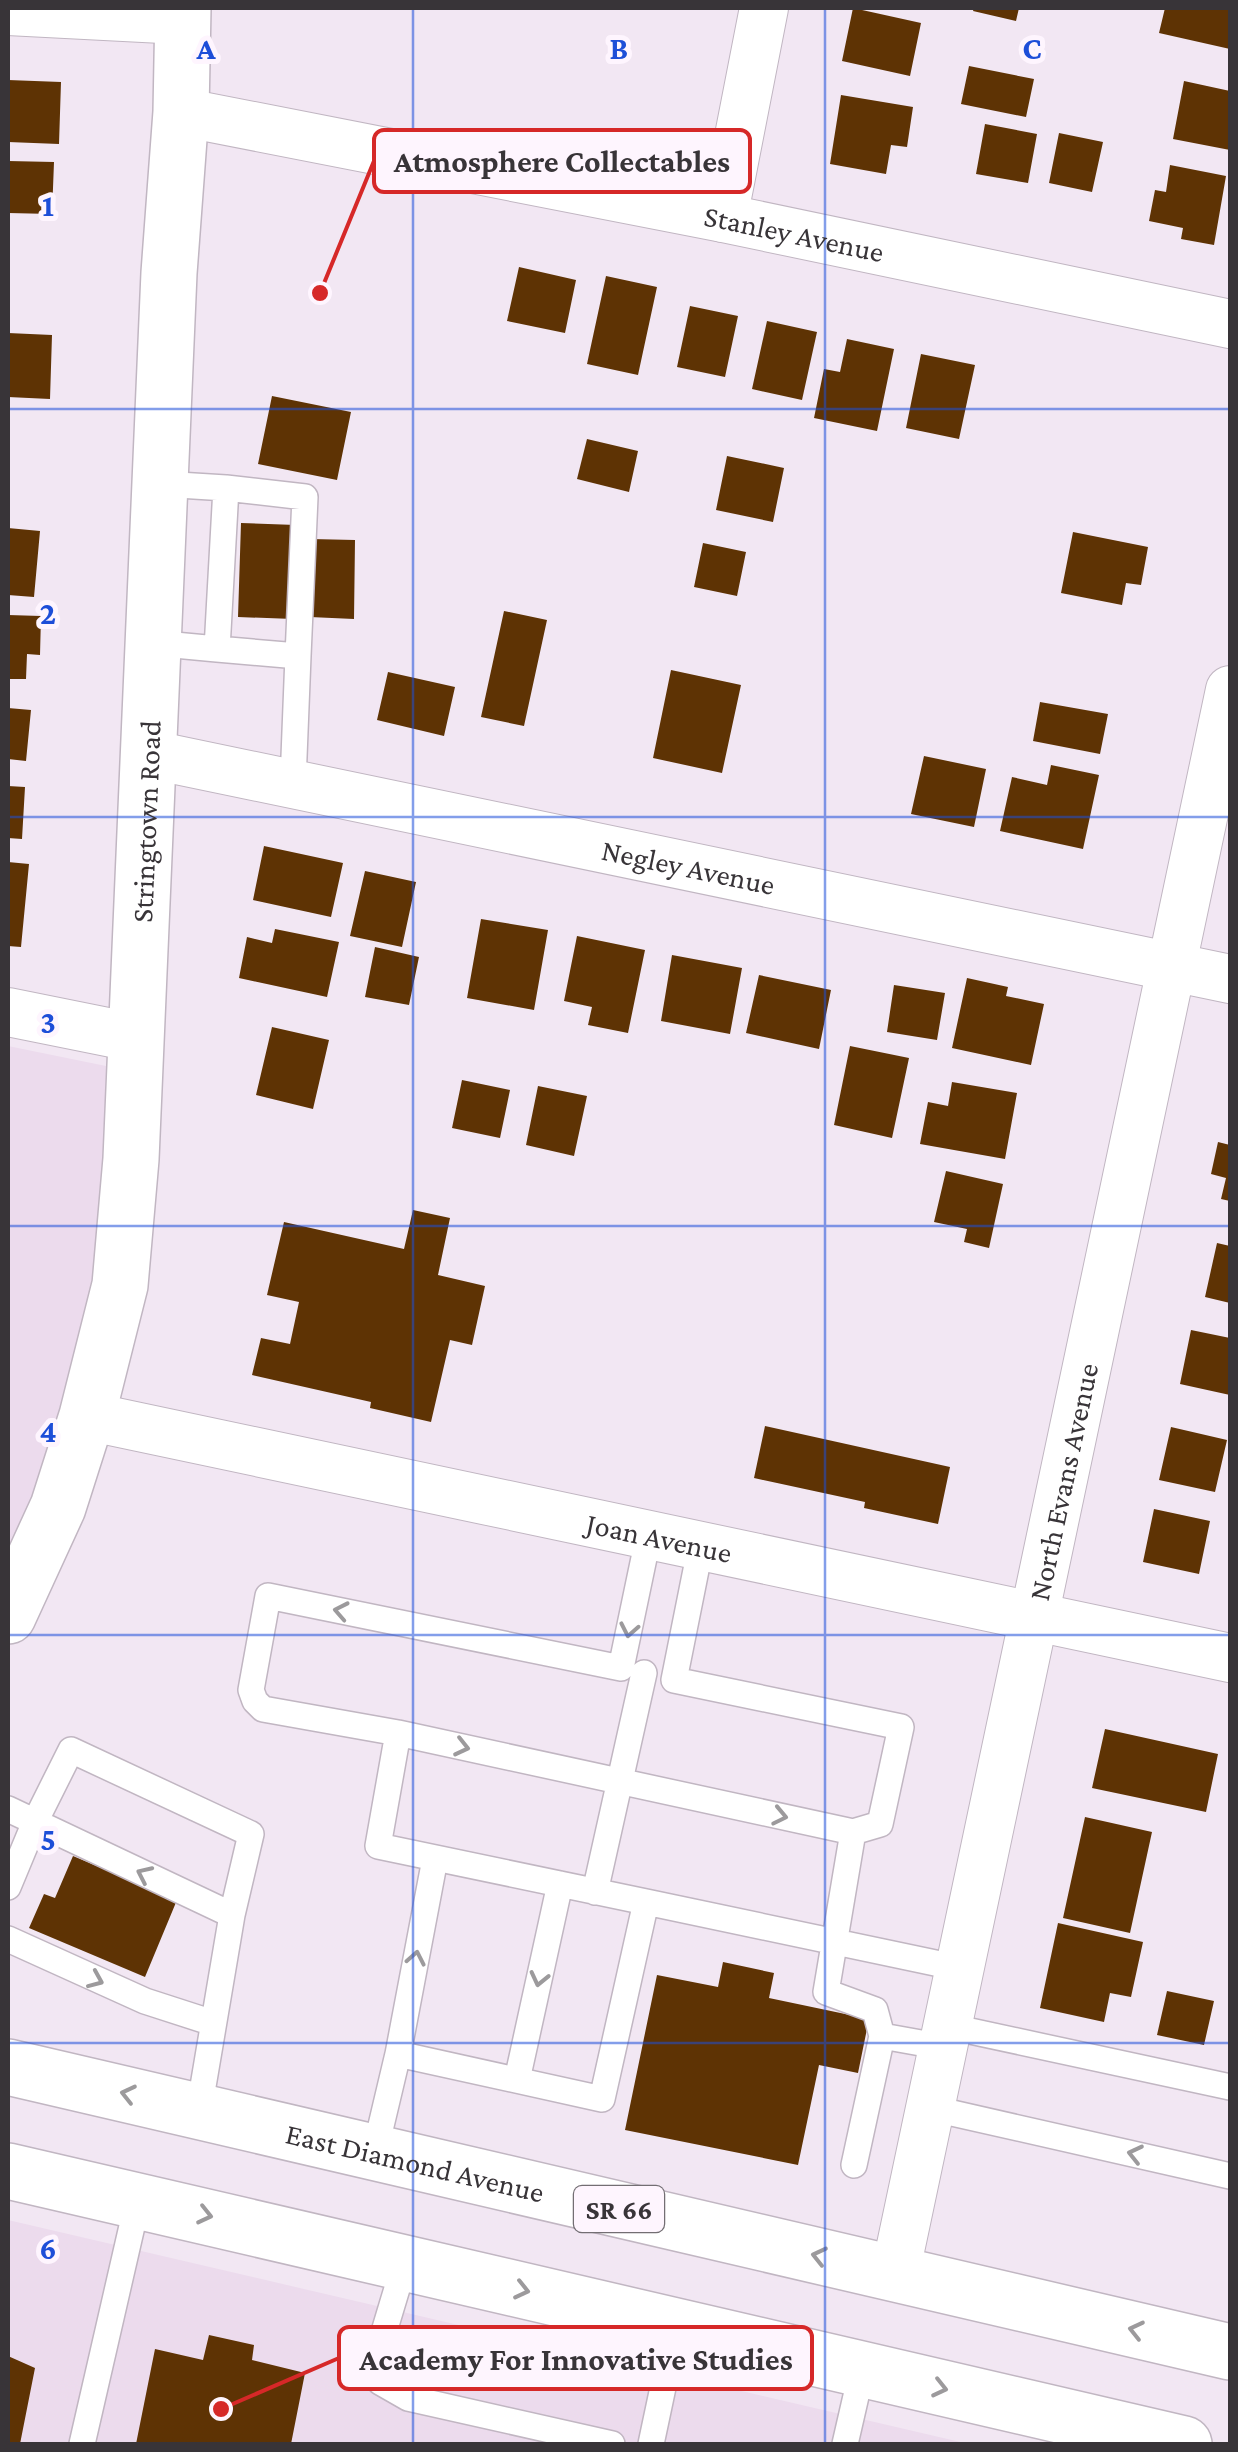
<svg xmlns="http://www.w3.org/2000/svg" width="1238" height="2452" font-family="'Crimson Pro',serif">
  <rect width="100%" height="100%" fill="#f2e7f3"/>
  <path fill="#ecdbed" d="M8,1046L106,1066L101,1288L74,1417L8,1564Z
    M8,2220L969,2444H8Z"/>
  <path fill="#5e3304" d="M853,8L921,23L910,76L842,61Z
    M974,8H1019L1016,21L973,11Z
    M1165,8H1230V49L1159,33Z
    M969,66L1034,79L1026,117L961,104Z
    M8,80L61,82L59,144L8,142Z
    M1184,81L1230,91V150L1173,139Z
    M841,95L913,107L907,147L891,145L886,174L830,164Z
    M985,124L1037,134L1028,183L976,174Z
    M1059,133L1103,142L1092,192L1049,183Z
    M8,161L54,162L52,214L8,213Z
    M1170,165L1226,176L1214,245L1181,239L1183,228L1149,221L1155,190L1166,192Z
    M519,267L576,280L565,333L507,321Z
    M606,276L657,287L638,375L587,364Z
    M690,306L738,316L725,377L677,367Z
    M767,321L817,332L802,400L752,389Z
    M8,333L52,335L50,399L8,397Z
    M847,339L894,349L877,431L814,418L824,369L840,372Z
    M921,354L975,365L959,439L906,428Z
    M272,396L351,412L337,480L258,464Z
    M587,439L638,451L629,492L577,479Z
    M727,456L784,468L773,522L716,510Z
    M241,523L296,525L293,619L238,617Z
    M8,528L40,531L34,597L8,595Z
    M1073,532L1148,547L1141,585L1126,583L1122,605L1061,593Z
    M311,539L355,540L354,619L310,617Z
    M703,543L746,552L737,596L694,587Z
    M504,611L547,620L524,726L481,717Z
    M8,615L41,616L40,655L27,654L26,679H8Z
    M671,670L741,685L722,773L653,758Z
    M388,672L455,687L444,736L377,720Z
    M1040,702L1108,714L1100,754L1033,741Z
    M8,708L31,710L26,761L8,759Z
    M924,756L986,769L974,827L911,814Z
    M1051,765L1099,775L1083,849L1000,831L1012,777L1047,785Z
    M8,786L25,787L22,839L8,838Z
    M264,846L343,863L331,917L253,900Z
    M8,862L29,864L21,947L8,946Z
    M365,871L416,882L402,947L350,936Z
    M481,919L548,930L534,1010L467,998Z
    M275,929L339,942L327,997L239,978L247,937L272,943Z
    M577,936L645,950L628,1033L588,1025L592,1007L564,1001Z
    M375,947L419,957L409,1005L365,997Z
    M672,955L742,968L730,1034L661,1021Z
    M759,975L831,990L819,1049L746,1033Z
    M967,978L1008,987L1006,996L1044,1004L1031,1065L952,1048Z
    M894,985L945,993L937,1040L887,1032Z
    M272,1027L329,1040L313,1109L256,1095Z
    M850,1046L909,1058L892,1138L834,1125Z
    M462,1080L510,1090L500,1138L452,1128Z
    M952,1082L1017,1093L1005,1159L920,1144L928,1102L948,1106Z
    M538,1086L587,1096L574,1156L526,1145Z
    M1218,1142L1230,1145V1201L1221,1199L1226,1178L1211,1174Z
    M946,1171L1003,1184L989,1248L964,1242L967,1229L934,1222Z
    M413,1210L450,1218L438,1275L485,1286L472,1345L450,1340L431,1422L370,1408L371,1402L252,1375L261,1338L290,1344L299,1302L267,1295L284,1222L404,1249Z
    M1217,1243L1230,1246V1303L1205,1297Z
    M1191,1330L1230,1338V1395L1180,1384Z
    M765,1426L950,1467L938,1524L864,1508L865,1502L754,1478Z
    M1171,1427L1227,1440L1215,1492L1159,1480Z
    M1154,1509L1210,1521L1199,1574L1143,1562Z
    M1105,1729L1218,1754L1206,1812L1092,1788Z
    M1085,1817L1152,1832L1130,1933L1063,1918Z
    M73,1856L177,1900L145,1977L29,1928L44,1894L55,1898Z
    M1058,1923L1143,1942L1131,1997L1110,1993L1104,2022L1040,2008Z
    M723,1962L774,1973L769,1998L869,2019L858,2073L819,2065L798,2165L625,2130L657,1975L718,1987Z
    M1167,1991L1214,2001L1204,2045L1157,2035Z
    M209,2335L254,2345L252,2360L305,2373L291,2444H136L155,2349L203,2360Z
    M8,2356L35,2368L20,2444H8Z"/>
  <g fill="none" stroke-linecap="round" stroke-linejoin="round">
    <defs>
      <path id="lane" d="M226,488L305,497L298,656
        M153,643L217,649L226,488L162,484
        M217,649L298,656L293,782
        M649,1534L621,1668L268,1596L251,1690L255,1701L263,1709L398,1733L853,1832L880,1824L901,1727L674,1680L701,1545
        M398,1733L378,1846L646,1902
        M8,1809L232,1915
        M853,1832L826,1992L875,2010L882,2036
        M8,1887L35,1822L71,1750L251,1834L232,1915L199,2110
        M595,1892L644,1673
        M8,1939L145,2001L213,2023
        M947,2026L1230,2087
        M398,2054L435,1859
        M517,2080L560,1884
        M930,2108L1230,2176
        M375,2151L398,2054L602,2099L646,1902L959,1968
        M854,2165L882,2036L943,2047
        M405,2262L374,2365L380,2382L408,2398L612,2444
        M82,2444L138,2200
        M651,2444L676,2326
        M845,2444L862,2370"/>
      <g id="street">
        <path d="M8,11L182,20"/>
        <path id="s1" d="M181,112L723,218L1230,324"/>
        <path d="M723,218L764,8"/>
        <path id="s2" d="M148,754L1230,979"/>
        <path d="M8,1012L137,1038"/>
        <path id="s3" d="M87,1416L1230,1658"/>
        <path id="s4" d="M895,2274L1230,690"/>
      </g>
      <g id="secondary">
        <path id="s5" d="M8,1616L58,1507L87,1416L120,1285L131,1159L169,273L181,112L183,8"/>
      </g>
      <g id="primary">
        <path id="s6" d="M8,2067L1230,2352"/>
        <path d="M8,2171L1184,2444"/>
      </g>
    </defs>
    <use href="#lane" stroke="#c1b6c2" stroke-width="28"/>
    <use href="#street" stroke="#c1b6c2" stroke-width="50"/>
    <use href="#secondary" stroke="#c1b6c2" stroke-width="58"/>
    <use href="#primary" stroke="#c1b6c2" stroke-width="58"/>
    <use href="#lane" stroke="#fff" stroke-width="25"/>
    <use href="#street" stroke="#fff" stroke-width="48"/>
    <use href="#secondary" stroke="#fff" stroke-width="55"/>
    <use href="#primary" stroke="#fff" stroke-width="55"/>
  </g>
  <defs><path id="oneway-chevron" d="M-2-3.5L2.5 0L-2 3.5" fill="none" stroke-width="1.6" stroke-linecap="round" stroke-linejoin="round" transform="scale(2.5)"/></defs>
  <g stroke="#9c9a9c">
    <use href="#oneway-chevron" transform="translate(341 1611) rotate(-169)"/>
    <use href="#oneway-chevron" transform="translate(629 1630) rotate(101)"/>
    <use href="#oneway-chevron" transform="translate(462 1747) rotate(13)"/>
    <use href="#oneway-chevron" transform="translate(780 1816) rotate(12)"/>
    <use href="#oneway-chevron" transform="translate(144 1874) rotate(-155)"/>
    <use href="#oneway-chevron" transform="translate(416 1958) rotate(-79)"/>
    <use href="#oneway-chevron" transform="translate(539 1979) rotate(103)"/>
    <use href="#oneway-chevron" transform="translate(96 1980) rotate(23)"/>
    <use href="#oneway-chevron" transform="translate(128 2094) rotate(-167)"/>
    <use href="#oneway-chevron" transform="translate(1135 2154) rotate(-167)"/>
    <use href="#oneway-chevron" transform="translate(205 2215) rotate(13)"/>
    <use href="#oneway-chevron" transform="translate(819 2256) rotate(-167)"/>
    <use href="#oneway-chevron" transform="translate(522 2290) rotate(13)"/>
    <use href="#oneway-chevron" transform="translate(1136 2330) rotate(-167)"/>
    <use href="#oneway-chevron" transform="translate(940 2388) rotate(13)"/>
  </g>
  <path fill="none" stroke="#1d4ed8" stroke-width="2.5" stroke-opacity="0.55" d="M413,8V2444M825,8V2444M8,409H1230M8,817H1230M8,1226H1230M8,1635H1230M8,2043H1230"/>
  <g text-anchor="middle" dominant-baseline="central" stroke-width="10" stroke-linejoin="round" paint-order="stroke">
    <rect fill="#fef5fe" stroke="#736e73" stroke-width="2.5" x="574" y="2186" width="90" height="46" rx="8"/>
    <g font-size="28" font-weight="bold" fill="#383438">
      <text x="619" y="2209">SR 66</text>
    </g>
    <g font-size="30" fill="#383438" stroke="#fef5fe">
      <text stroke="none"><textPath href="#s1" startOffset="625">Stanley Avenue</textPath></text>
      <text stroke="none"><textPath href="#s5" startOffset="815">Stringtown Road</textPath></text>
      <text stroke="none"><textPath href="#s2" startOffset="552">Negley Avenue</textPath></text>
      <text stroke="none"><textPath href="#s4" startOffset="810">North Evans Avenue</textPath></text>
      <text stroke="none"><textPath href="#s3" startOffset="585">Joan Avenue</textPath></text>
      <text stroke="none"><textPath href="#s6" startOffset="418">East Diamond Avenue</textPath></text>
    </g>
  </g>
  <g font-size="32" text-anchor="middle" font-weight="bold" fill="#1d4ed8" stroke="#fef5fe" stroke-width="10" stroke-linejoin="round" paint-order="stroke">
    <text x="206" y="59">A</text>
    <text x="619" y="59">B</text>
    <text x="1032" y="59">C</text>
    <text x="48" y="216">1</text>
    <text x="48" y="624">2</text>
    <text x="48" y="1033">3</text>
    <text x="48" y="1442">4</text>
    <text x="48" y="1850">5</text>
    <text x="48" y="2259">6</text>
  </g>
  <path fill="none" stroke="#d62828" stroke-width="4" d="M320 293L374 161M221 2409L339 2358"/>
  <g fill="#d62828" stroke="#fef5fe" stroke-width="4">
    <circle cx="320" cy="293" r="10"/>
    <circle cx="221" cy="2409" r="10"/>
  </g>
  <g fill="#fef5fe" stroke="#d62828" stroke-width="4">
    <rect x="374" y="130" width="376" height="62" rx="10"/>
    <rect x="339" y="2327" width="473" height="62" rx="10"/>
  </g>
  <g font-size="32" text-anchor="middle" font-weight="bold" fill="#383438">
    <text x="562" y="172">Atmosphere Collectables</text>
    <text x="576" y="2370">Academy For Innovative Studies</text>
  </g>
  <rect width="1238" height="2452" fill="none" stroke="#383438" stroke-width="20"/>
</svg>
